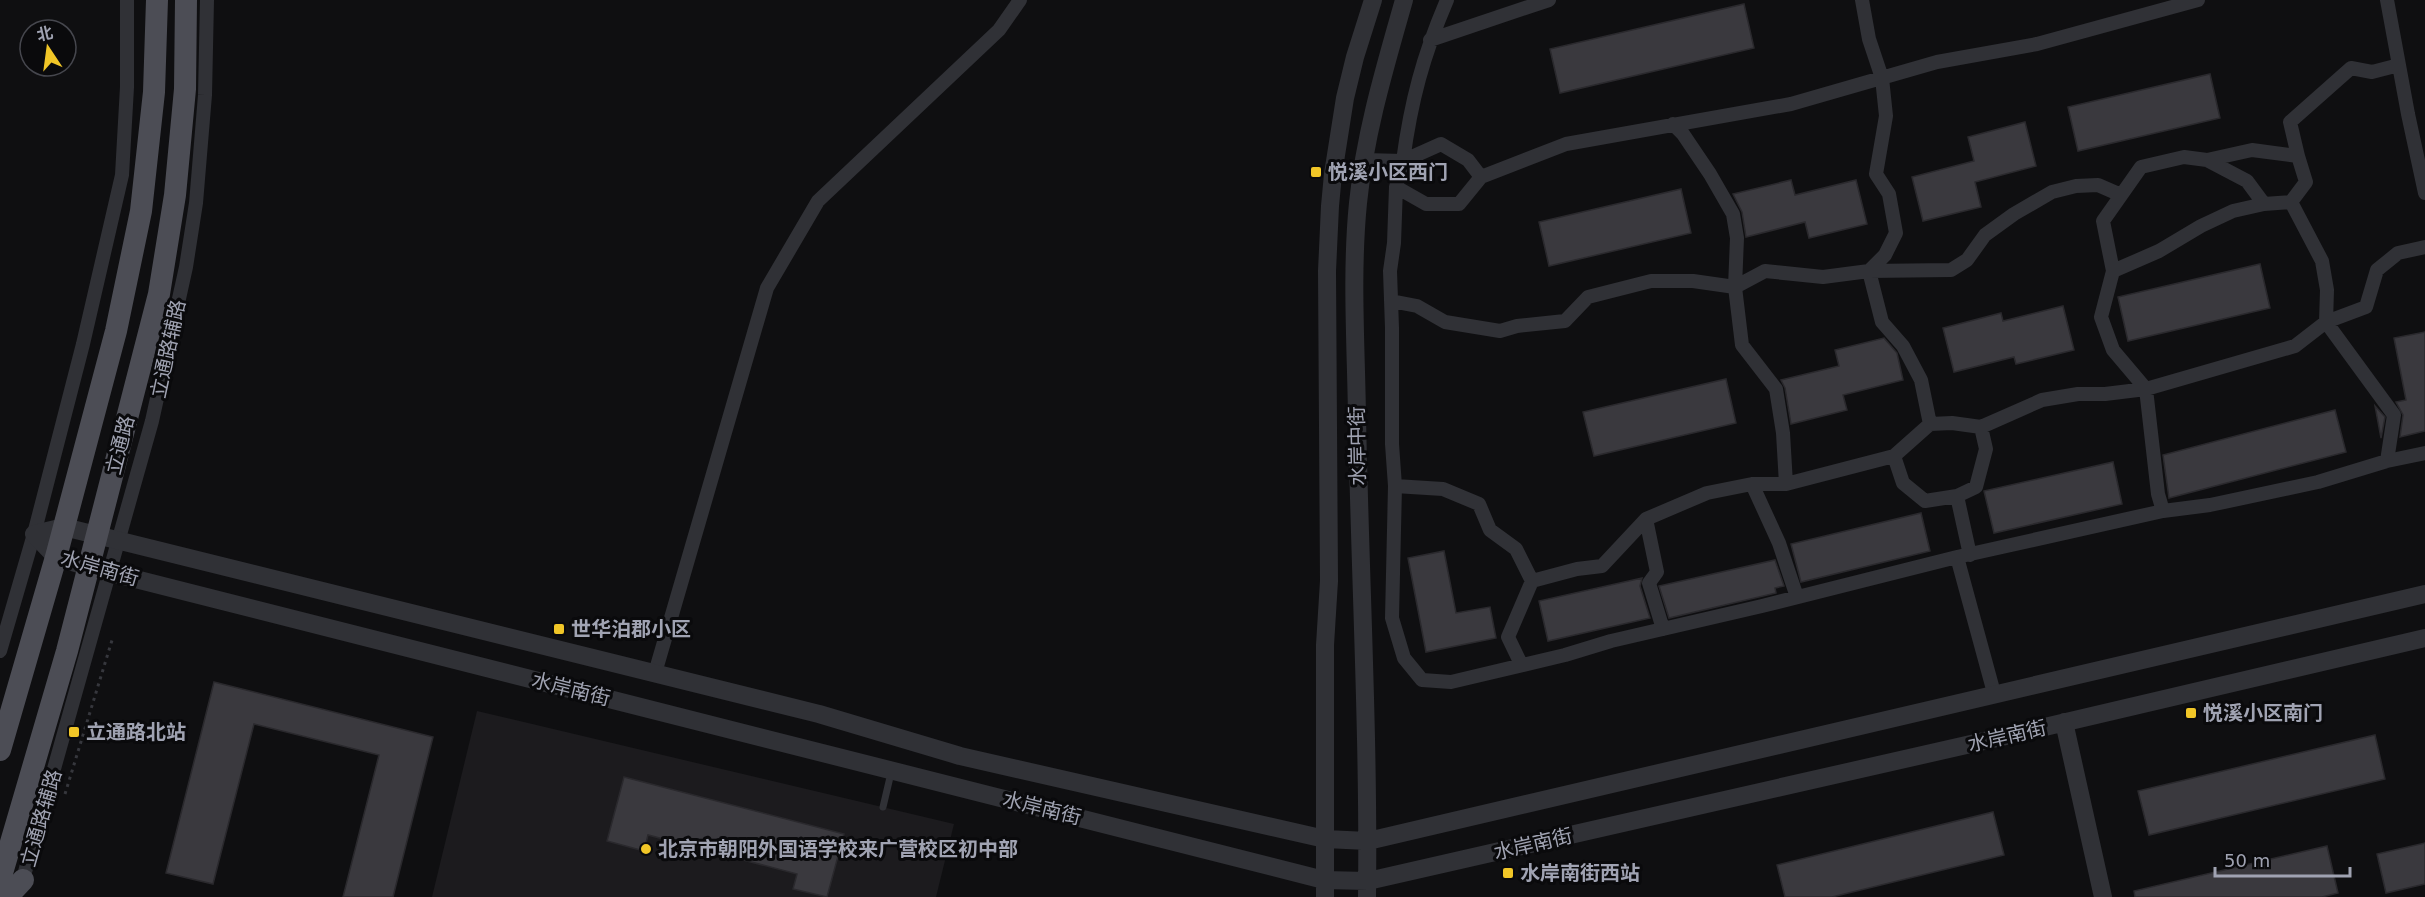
<svg xmlns="http://www.w3.org/2000/svg" width="2425" height="897" font-family="'DejaVu Sans','Noto Sans SC',sans-serif">
  <rect width="100%" height="100%" fill="#0f0f11"/>
  <path fill="#1c1b1e" d="M477,711L954,824L936,897H432Z"/>
  <path fill="#3a393e" stroke="#2a292d" stroke-width="1.5" d="M1744,4L1754,48L1560,93L1550,49Z
    M2210,74L2220,118L2078,151L2068,107Z
    M2025,122L2036,166L1975,182L1981,207L1923,221L1912,177L1974,161L1968,137Z
    M1791,180L1795,195L1856,180L1867,224L1809,238L1805,222L1746,237L1742,212L1733,194Z
    M1681,189L1691,233L1549,266L1539,222Z
    M2260,264L2270,308L2128,341L2118,297Z
    M2063,306L2074,350L2016,364L2014,357L1954,372L1943,328L2001,313L2003,321Z
    M2425,332V431L2400,437L2403,415L2396,402L2406,400L2394,338Z
    M1884,338L1897,353L1903,380L1843,395L1847,410L1791,424L1785,388L1781,380L1839,366L1835,350Z
    M1726,379L1736,423L1594,456L1583,412Z
    M2375,406L2385,417L2381,438Z
    M2335,410L2346,452L2169,498L2163,455Z
    M2113,462L2122,504L1994,533L1984,491Z
    M1921,513L1930,551L1801,582L1791,544Z
    M1444,551L1456,613L1490,607L1496,638L1426,652L1408,558Z
    M1775,560L1784,586L1775,588L1776,593L1669,618L1659,586Z
    M1642,578L1640,586L1650,618L1548,641L1539,601Z
    M214,682L433,737L393,897H343L379,755L254,724L213,884L166,873Z
    M2375,735L2385,779L2149,835L2138,791Z
    M624,777L844,834L827,897L793,889L797,874L648,835L644,851L607,841Z
    M1993,812L2004,855L1832,897H1785L1777,865Z
    M2425,843V884L2386,893L2377,854Z
    M2327,846L2338,893L2322,897H2135L2134,891Z"/>
  <g fill="none" stroke-linecap="round" stroke-linejoin="round">
    <path stroke="#36373d" stroke-width="3" stroke-dasharray="3 4.5" stroke-linecap="butt" d="M65,794L113,637"/>
    <path stroke="#303136" stroke-width="7" d="M883,807L891,773"/>
    <path stroke="#303136" stroke-width="14" d="M1447,0C1423,56 1411,101 1403,161L1441,144L1468,160L1481,177L1566,144L1791,104L1937,62L2037,44L2198,0
      M1862,0L1869,39L1882,78L1886,116L1876,174L1889,194L1896,233L1885,255L1869,271L1882,322L1903,346L1921,380L1930,424L1952,423L1981,427L1986,449L1976,487L1957,496L1970,555
      M2387,0L2408,114L2425,193
      M1430,40L1549,0
      M1673,124L1683,134L1710,174L1733,214L1737,238L1735,287L1742,345L1776,389L1783,433L1786,484
      M1364,160L1403,161L1396,187L1394,243L1390,271L1392,328V444L1395,486L1392,618L1404,658L1422,680L1451,682L1565,655L1611,641L1762,606L1957,557
      M2207,160L2252,150L2298,156L2290,122L2351,68L2372,72L2399,65
      M1396,187L1426,204H1459L1481,177
      M2291,202L2306,182L2298,156
      M2113,271L2103,221L2141,167L2184,157L2207,160L2247,181L2264,204
      M1391,301L1417,306L1445,322L1500,331L1517,326L1565,321L1588,297L1651,281H1693L1735,287L1765,271L1823,277L1869,271L1951,270L1967,260L1985,235L2014,214L2052,192L2076,186L2098,185L2121,195
      M1930,424L1894,456L1903,483L1925,501L1957,496
      M1981,427L2042,400L2078,394H2105L2146,389L2295,346L2326,322L2366,307L2377,270L2398,253L2425,247
      M1752,484L1779,543L1797,597
      M1395,486L1443,489L1479,504L1490,530L1516,549L1532,581L1508,637L1521,664
      M2163,511L2158,494L2146,389L2113,350L2101,317L2113,271L2159,251L2201,226L2233,211L2264,204L2291,202L2322,261L2327,290L2326,322L2394,415L2387,461
      M1646,519L1657,572L1649,583L1663,629
      M1532,581L1577,569L1602,566L1646,519L1707,493L1752,484H1786L1894,456
      M0,651L34,534L83,344L122,175L127,87V0
      M655,673L767,288L818,201L999,30L1020,0
      M1994,693L1957,557L2163,511L2210,505L2318,482L2387,461L2425,453
      M21,886L152,421L186,267L196,203L205,95L207,0"/>
    <path stroke="#303136" stroke-width="18" d="M2425,594L1368,841L1325,839L960,756L819,714L64,527L34,534L56,557L88,567L1324,880L1368,881L2006,736L2425,638
      M2064,722L2103,897
      M1325,897V645L1329,581L1327,271L1330,206L1333,174L1345,98L1355,57L1373,0
      M1367,897C1369,737 1360,577 1357,416C1356,346 1351,273 1358,203C1365,133 1385,67 1404,0"/>
    <path stroke="#4c4d55" stroke-width="22" d="M0,750L56,557L116,331L141,211L154,92L157,0
      M0,880L67,651L159,294L175,195L185,89L186,0
      M7,897L23,880"/>
  </g>
  <g fill="#f1c627" stroke="#0a0a0c" stroke-width="2">
    <rect x="1310" y="166" width="12" height="12" rx="3"/>
    <rect x="553" y="623" width="12" height="12" rx="3"/>
    <rect x="2185" y="707" width="12" height="12" rx="3"/>
    <rect x="68" y="726" width="12" height="12" rx="3"/>
    <circle cx="646" cy="849" r="6"/>
    <rect x="1502" y="867" width="12" height="12" rx="3"/>
  </g>
  <g text-anchor="middle" dominant-baseline="central" stroke-width="6" stroke-linejoin="round" paint-order="stroke">
    <g font-size="20" font-weight="bold" fill="#a0a3b2" stroke="#0a0a0c" text-anchor="start">
      <text x="1328" y="172">悦溪小区西门</text>
      <text x="571" y="629">世华泊郡小区</text>
      <text x="2203" y="713">悦溪小区南门</text>
      <text x="86" y="732">立通路北站</text>
      <text x="658" y="849">北京市朝阳外国语学校来广营校区初中部</text>
      <text x="1520" y="873">水岸南街西站</text>
    </g>
    <g font-size="20" fill="#a0a3b2" stroke="#0a0a0c">
      <text transform="translate(168 349) rotate(-78)">立通路辅路</text>
      <text transform="translate(120 445) rotate(-76)">立通路</text>
      <text transform="translate(1357 446) rotate(-91)">水岸中街</text>
      <text transform="translate(100 568) rotate(16)">水岸南街</text>
      <text transform="translate(571 689) rotate(14)">水岸南街</text>
      <text transform="translate(2007 736) rotate(-13)">水岸南街</text>
      <text transform="translate(1042 808) rotate(14)">水岸南街</text>
      <text transform="translate(41 818) rotate(-74)">立通路辅路</text>
      <text transform="translate(1533 844) rotate(-13)">水岸南街</text>
    </g>
  </g>
  <g transform="translate(48 48) rotate(347)"><circle r="28" fill="#0a0a0c" stroke="#46474e" stroke-width="1.5"/>
  <path d="M0-4.5L10 22L0 15L-10 22Z" fill="#f1c627"/>
  <text y="-9" font-size="16" font-weight="bold" text-anchor="middle" fill="#a0a3b2">北</text>
  </g>
  <path d="M2215 867v9h135v-9" fill="none" stroke="#a0a3b2" stroke-width="3"/>
  <text x="2224" y="867" font-size="18" fill="#a0a3b2" stroke="#0a0a0c" stroke-width="4.5" paint-order="stroke">50 m</text>
</svg>
